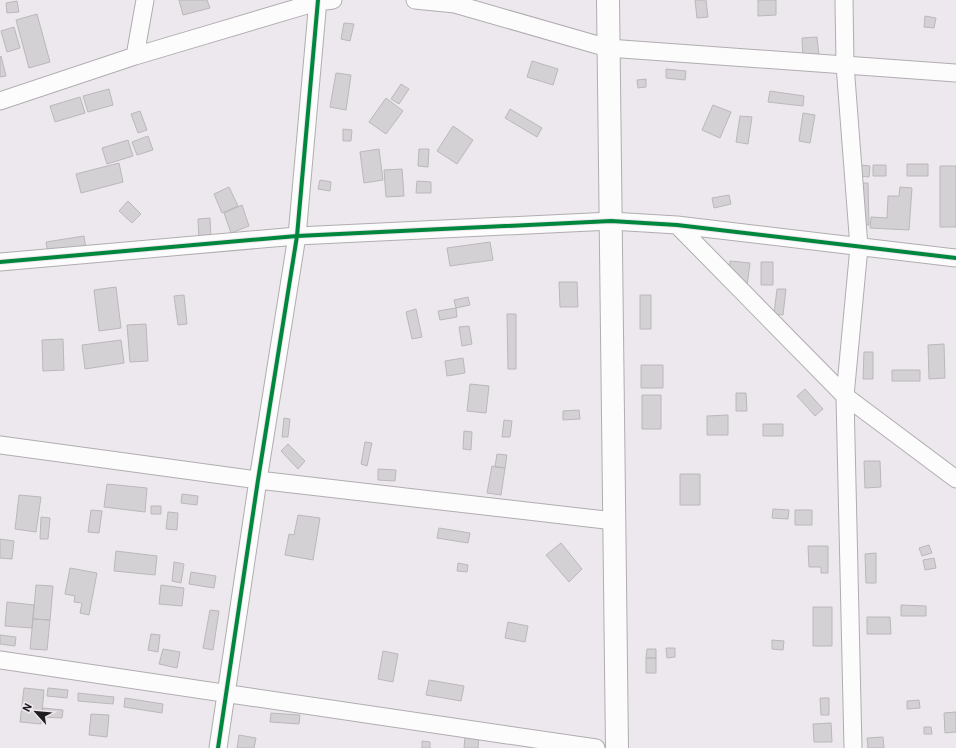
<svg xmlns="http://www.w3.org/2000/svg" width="956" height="748" font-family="'IBM Plex Sans',sans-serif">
  <rect width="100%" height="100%" fill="#ede8ed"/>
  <path fill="#d4d1d4" stroke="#bab8ba" d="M179,0H207L210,8L183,15Z
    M695,0H706L708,17L697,18Z
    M758,0H776V15L758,16Z
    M17,1L19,12L7,13L6,3Z
    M37,14L50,62L29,68L16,20Z
    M925,16L936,18L934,28L924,27Z
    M344,23L354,24L350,41L341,39Z
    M14,27L20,48L7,52L1,31Z
    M817,37L819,56L803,57L802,38Z
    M1,56L6,76L0,77V57Z
    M532,61L558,69L553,85L527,77Z
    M666,69L686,71L685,80L666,78Z
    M336,73L351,75L346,110L330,107Z
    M646,79V87L638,88L637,80Z
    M401,84L409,89L399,104L391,99Z
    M109,89L113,105L88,112L83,96Z
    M770,91L804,96L803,106L768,102Z
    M80,97L85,113L55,122L50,106Z
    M386,98L403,111L386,134L369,122Z
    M713,105L731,112L720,138L702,130Z
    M510,109L542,128L537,137L505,118Z
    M140,111L147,130L138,133L131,114Z
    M803,113L815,115L810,143L799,141Z
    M740,116L752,117L748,144L736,142Z
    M453,126L473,140L457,164L437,151Z
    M343,129L352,130L351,141H343Z
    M148,136L153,150L137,155L132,142Z
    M128,140L133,156L107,164L102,148Z
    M379,149L383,180L364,183L360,152Z
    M419,149H429L428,167L418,166Z
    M119,163L123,182L81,193L76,174Z
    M907,164H928V176H907Z
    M860,165L870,166L869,177L859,176Z
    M873,165H886V176H873Z
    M940,166H956V227H940Z
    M402,169L404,196L386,197L384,170Z
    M320,180L331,182L330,191L318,189Z
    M417,181L431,182V193H416Z
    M861,183H868L869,225H861Z
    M229,187L238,206L222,213L214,194Z
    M900,187L912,188L909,230L870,228L871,217L887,218L888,196H899Z
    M729,195L731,204L714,208L712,198Z
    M128,201L141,214L132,223L119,211Z
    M242,205L249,226L231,233L224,213Z
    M210,218L211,239L199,240L198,219Z
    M84,236L87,255L49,261L46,242Z
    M490,242L493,260L450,266L447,248Z
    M730,261L750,263L747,286L727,283Z
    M761,262H773V285H761Z
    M559,282H577L578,307H560Z
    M116,287L121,328L99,331L94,290Z
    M777,289H786L783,315L774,314Z
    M184,295L187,324L178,325L174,296Z
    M640,295H651V329H640Z
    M468,297L470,305L456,308L454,300Z
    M456,308L457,317L440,320L438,311Z
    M416,309L422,337L412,339L406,312Z
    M507,314H516V369H508Z
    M146,324L148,361L130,362L127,325Z
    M469,326L472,344L462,346L459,327Z
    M63,339L64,370L43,371L42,340Z
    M121,340L124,363L85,369L82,345Z
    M944,344L945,378L929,379L928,345Z
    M864,352H873V379H863Z
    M463,358L465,373L447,376L445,361Z
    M641,365H663V388H641Z
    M892,370H920V381H892Z
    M470,384L489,386L486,413L467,411Z
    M805,389L823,409L815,416L797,396Z
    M736,393H746L747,411H736Z
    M642,395H661V429H642Z
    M579,410L580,419L563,420V411Z
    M728,415V435H707V416Z
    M284,418L290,419L288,437H282Z
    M504,420L512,421L510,437H502Z
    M763,424H783V436H763Z
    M464,431L472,432L471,450L463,449Z
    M365,442L372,443L367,466L361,464Z
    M288,444L305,461L298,469L281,451Z
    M497,454L507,455L505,468L495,467Z
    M864,461H880L881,487L865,488Z
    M492,466L505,468L501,495L487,493Z
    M378,469L396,470L395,481L378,480Z
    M680,474H700V505H680Z
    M107,484L147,488L145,512L104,507Z
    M182,494L198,496L197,505L181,503Z
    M19,495L41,497L36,532L15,529Z
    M151,506H161V514H151Z
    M773,509L789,510L788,519L772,518Z
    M91,510L102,511L99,533L88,532Z
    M795,510H812V525H795Z
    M168,512L178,513L177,530L166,529Z
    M298,515L320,518L313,560L285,555L289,534L294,535Z
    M41,517L50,518L48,539H40Z
    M439,528L470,533L468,543L437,538Z
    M0,539L14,541L12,559L0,558Z
    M561,543L582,569L569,582L546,555Z
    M929,545L932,553L922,556L919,548Z
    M808,546H828V573H821V567H809Z
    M116,551L157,556L155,575L114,571Z
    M876,553V583H866L865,554Z
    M934,558L936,568L925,570L923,560Z
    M174,562L184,564L181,583L172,581Z
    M458,563L468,565L467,572L457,571Z
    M70,568L97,573L89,615L80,613L82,603L74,602L75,596L65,594Z
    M191,572L216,576L214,588L189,584Z
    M36,585L53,586L50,620L33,619Z
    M161,585L184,588L182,606L159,604Z
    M7,602L34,605L32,628L5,626Z
    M901,605L926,606V616H901Z
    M813,607H832V646H813Z
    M210,610L219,611L213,650L203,648Z
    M867,617H890L891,634H867Z
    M33,619L50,620L47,650L30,649Z
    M508,622L528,626L525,642L505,638Z
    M151,634L160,635L158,652L148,650Z
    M0,635L16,637L15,646L0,644Z
    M772,640L784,641L783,650L772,649Z
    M666,648H675V657L667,658Z
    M163,649L180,652L177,668L159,664Z
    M647,649H656V658H646Z
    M383,651L398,654L393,682L378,679Z
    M646,658H656V673H646Z
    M429,680L464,686L461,701L426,695Z
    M24,688L44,690L41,724L20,722Z
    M48,688L68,690L67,698L47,696Z
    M78,693L114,697L113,704L78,701Z
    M125,698L163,704L162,713L124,707Z
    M820,698H829V715H821Z
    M919,700L920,708L907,709V701Z
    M43,708L63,710L62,718L42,717Z
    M956,712V732L945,733L944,713Z
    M271,713L300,715L299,724L270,722Z
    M91,714L109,715L107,737L89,735Z
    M831,723L832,742H814L813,724Z
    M924,727H931L932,734H924Z
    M239,735L256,738L254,748H237Z
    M465,736L479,737L478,748H464Z
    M883,737L884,748H868L867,738Z
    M422,741L430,742V748H422Z"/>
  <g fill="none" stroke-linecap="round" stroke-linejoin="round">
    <defs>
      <path id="street" d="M415,0L455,4L608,48L956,73
        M844,0L845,65L859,247L845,396L853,748
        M135,56L145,0
        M0,101L135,56L317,2L333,0
        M677,225L845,396L956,479
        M0,262L297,236L611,221L677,225L956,258
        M0,445L258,480L614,521
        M0,660L596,748
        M218,748L258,480L297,236L318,0"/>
      <path id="secondary" d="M608,0L617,748"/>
    </defs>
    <use href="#street" stroke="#b0adb0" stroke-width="19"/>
    <use href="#secondary" stroke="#b0adb0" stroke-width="24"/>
    <use href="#street" stroke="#fcfcfc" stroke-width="17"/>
    <use href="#secondary" stroke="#fcfcfc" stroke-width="22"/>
    <defs>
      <path id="cycleway" d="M0,262L297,236L611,221L677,225L956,258
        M218,748L258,480L297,236L318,0"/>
    </defs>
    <use href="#cycleway" stroke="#eee7ee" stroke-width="6"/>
    <use href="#cycleway" stroke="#00873e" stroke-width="4"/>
  </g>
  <g transform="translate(36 712) rotate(297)" stroke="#eee7ee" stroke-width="3" paint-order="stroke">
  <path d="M0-3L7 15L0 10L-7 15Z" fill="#1f1d1f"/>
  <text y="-6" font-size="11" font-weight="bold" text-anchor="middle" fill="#1f1d1f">N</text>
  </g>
</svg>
